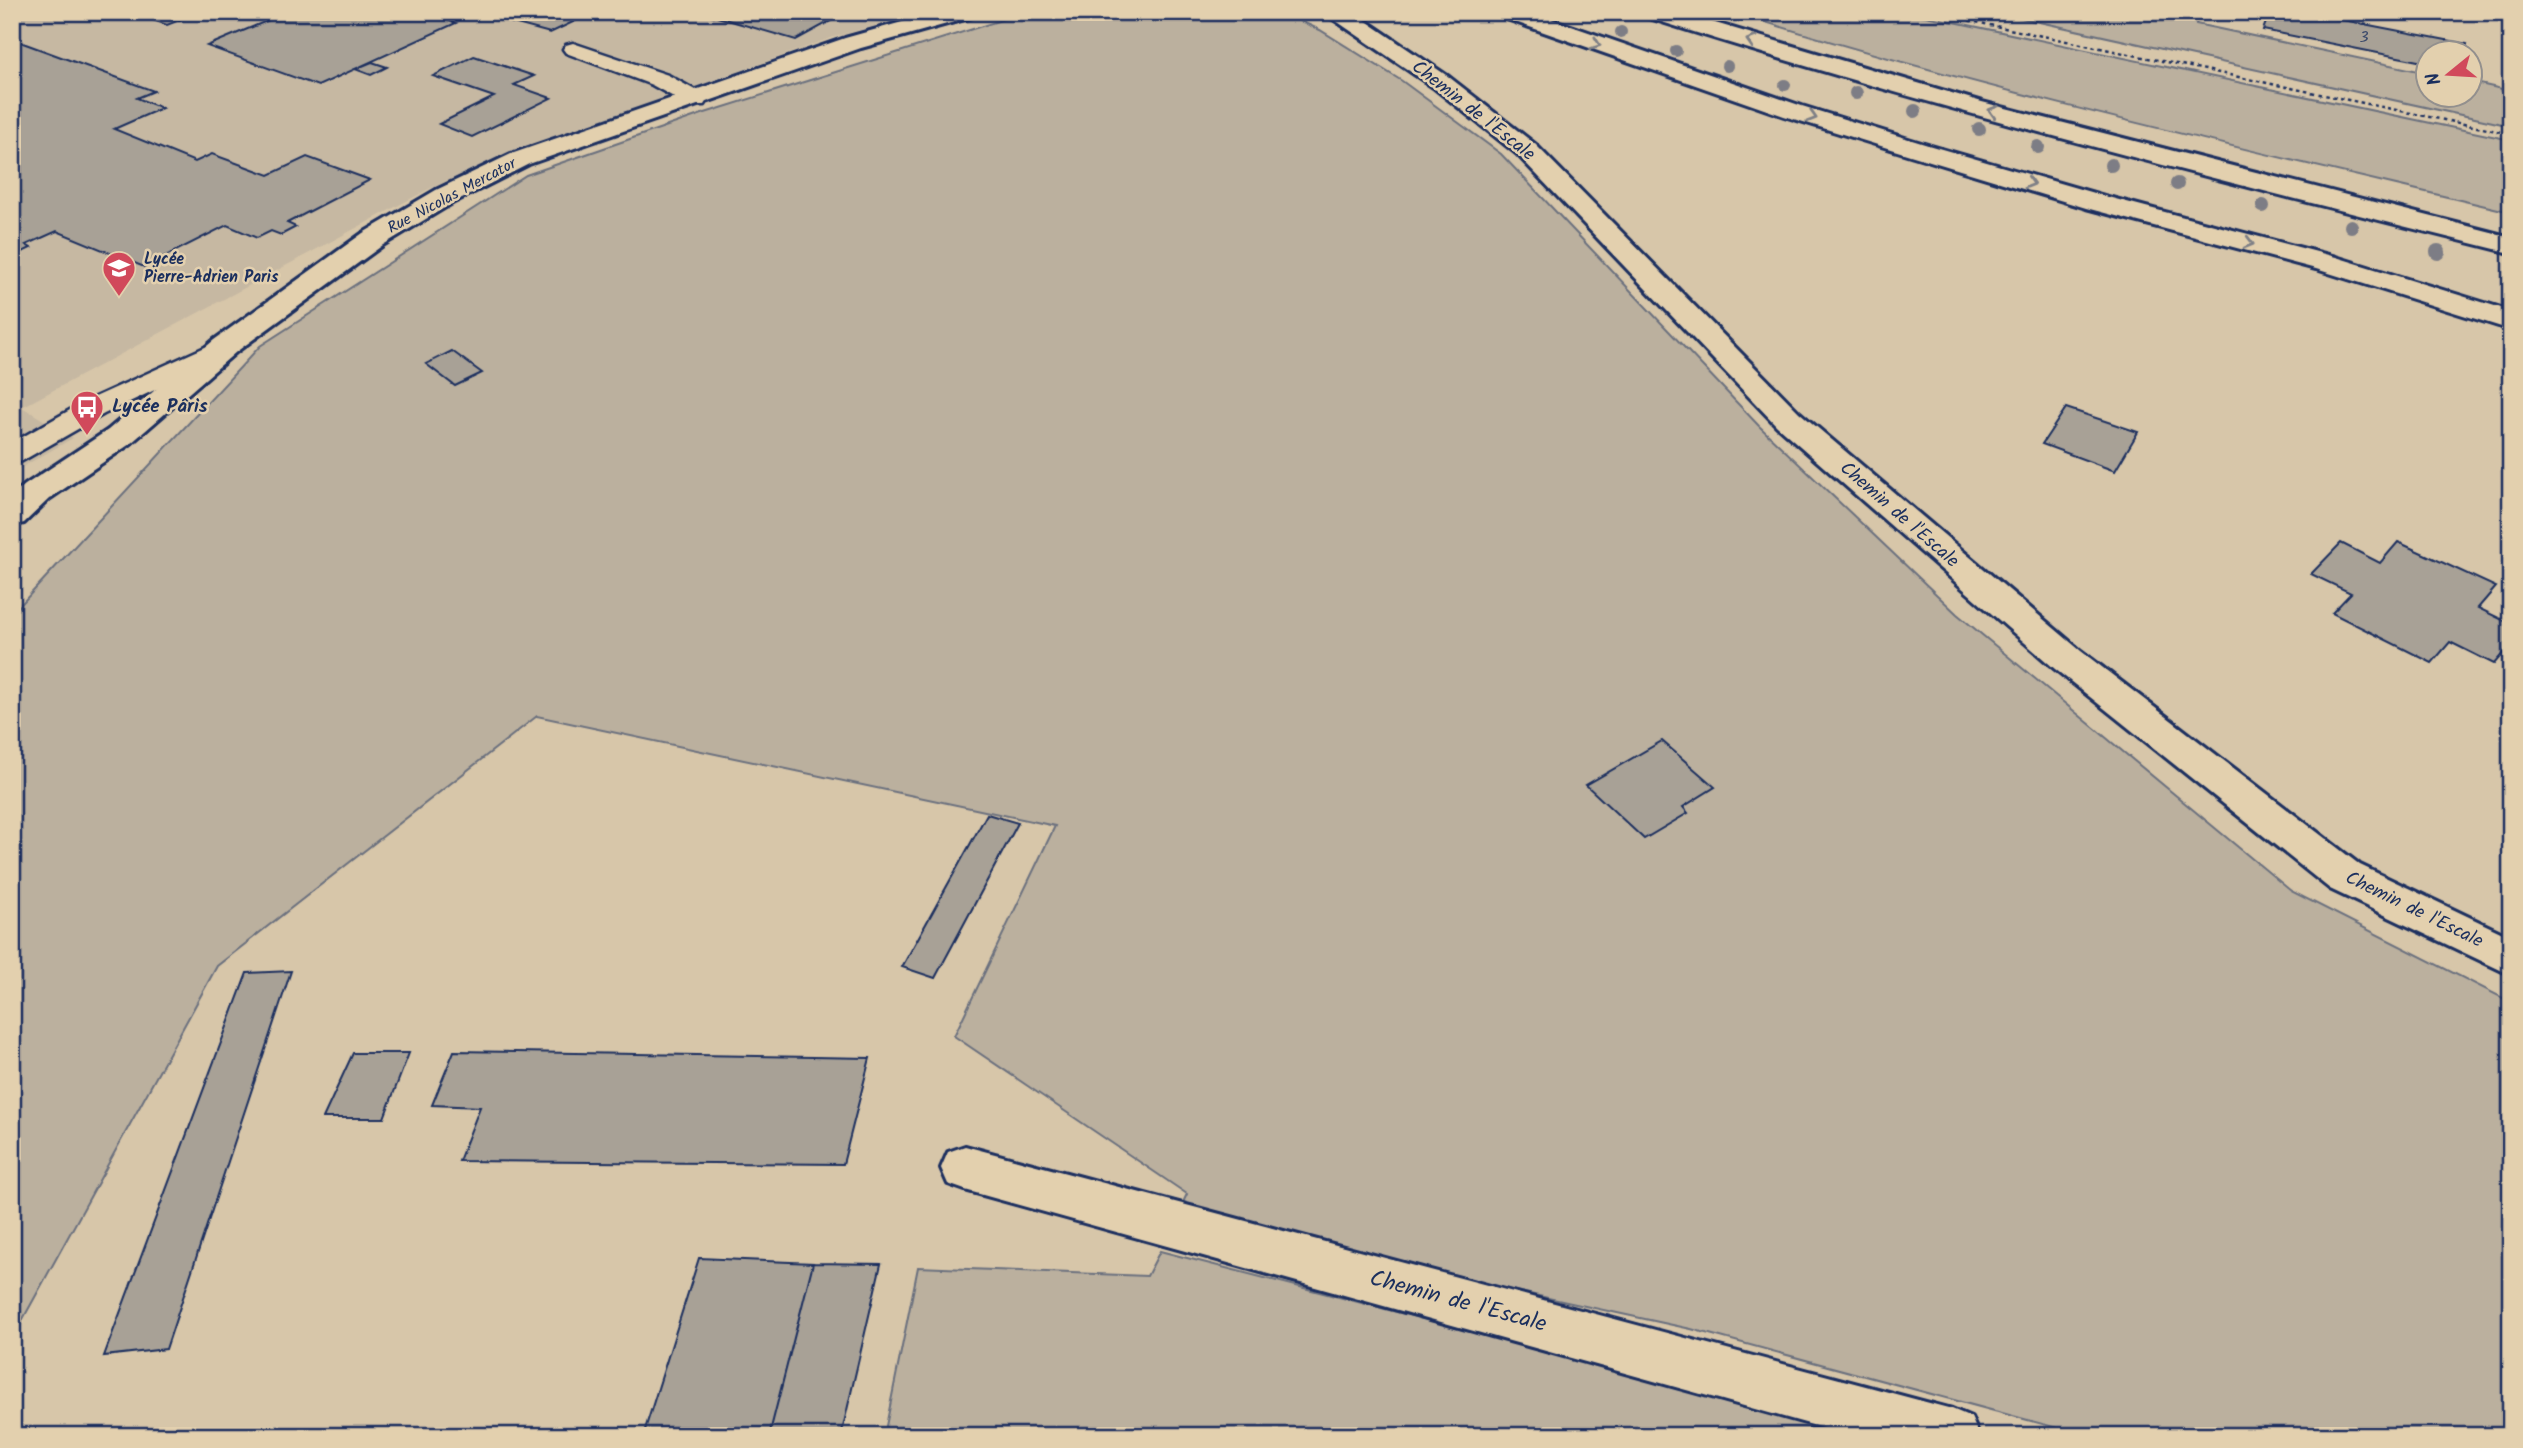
<svg xmlns="http://www.w3.org/2000/svg" width="2523" height="1448" font-family="Kalam,sans-serif">
  <rect width="100%" height="100%" fill="#d7c6a9"/>
  <filter id="ink" filterUnits="userSpaceOnUse"><feTurbulence type="fractalNoise" baseFrequency=".0143" numOctaves="2"/><feDisplacementMap in="SourceGraphic" scale="14" xChannelSelector="R" yChannelSelector="G"/><feConvolveMatrix kernelMatrix="1 2 1 2 8 2 1 2 1" color-interpolation-filters="sRGB"/></filter>
  <g filter="url(#ink)">
    <path fill="#c6b8a2" d="M12,12H925L834,37L487,163L429,189L22,407L73,438L12,473Z"/>
    <path fill="#bbb09e" stroke="#6b707e" stroke-width="2" d="M1027,12H1281L1320,30L1402,81L1501,154L1759,426L1957,614L2291,891L2511,1002V1436H2087L1691,1329L1176,1217L1187,1194L954,1036L1055,826L537,716L217,966L12,1339V614L260,346L526,175L705,113Z
      M1733,12H1907L2511,140V212C2250,150 1988,92 1733,12Z
      M1994,12H2199L2196,24L2428,73V94H2470L2471,82L2511,91V126Z
      M1160,1251L1877,1436H884L918,1267L1147,1276Z"/>
    <path fill="#a8a196" stroke="#1b2f5e" stroke-width="2" d="M130,12H200L167,25Z
      M288,12H420L456,23L318,86L207,46Z
      M537,12H594L550,33L513,23Z
      M700,12H864L856,17L845,13L796,40Z
      M2270,12H2302L2467,44L2465,52H2428V63L2263,30Z
      M12,39L154,91L137,98L162,108L114,129L195,162L212,154L269,175L307,157L370,180L287,223L296,227L281,235L271,231L257,238L227,225L144,267L57,231L26,245L31,248L12,257Z
      M474,56L534,76L514,85L551,98L472,137L439,124L494,97L433,76Z
      M372,62L387,67L371,75L355,69Z
      M452,351L482,373L455,386L426,364Z
      M2066,408L2138,432L2115,471L2042,444Z
      M2398,542L2496,587L2478,608L2511,624V644L2494,664L2450,642L2432,663L2332,613L2351,593L2311,574L2341,543L2380,563Z
      M1662,741L1715,787L1683,807L1688,813L1644,839L1586,785Z
      M987,814L1018,823L935,978L902,967Z
      M291,971L166,1349L104,1356L247,973Z
      M454,1051L870,1058L843,1164L459,1161L480,1107L432,1105Z
      M353,1053H409L384,1118H323Z
      M699,1258L813,1263L769,1436H643Z
      M813,1263L881,1264L841,1436H769Z"/>
    <g fill="none" stroke-linecap="round" stroke-linejoin="round">
      <defs>
        <path id="service" d="M573,43L668,75L704,95L707,100L704,105H688L652,85L566,53L563,49L566,45Z
          M225,338L235,340L239,346L235,352L104,414L22,461L12,464V443L84,402Z"/>
        <path id="minor" d="M938,12H975L972,17L861,48L529,164L454,202L383,245L236,352L130,444L49,499L24,523L12,526V496L25,485L108,430L214,340L363,233L436,190L511,154L845,38Z
          M1323,12H1351L1359,16L1449,77L1535,144L1799,412L2081,651L2360,865L2511,937V975L2330,889L2055,669L1777,426L1517,154L1433,87Z
          M965,1146L1952,1409L1971,1417L1979,1436H1852L965,1190L948,1184L941,1168L948,1152Z"/>
        <path id="trunk" d="M1498,12H1531L1802,106L1928,145L2104,196L2336,257L2511,311V330L2316,269L2086,208L1910,155L1784,116L1501,17Z
          M1643,12H1678L1982,102L2511,237V253C2221,181 1931,108 1646,17Z"/>
      </defs>
      <use href="#service" stroke="#1b2f5e" stroke-width="5"/>
      <use href="#minor" stroke="#1b2f5e" stroke-width="6"/>
      <use href="#trunk" stroke="#1b2f5e" stroke-width="6"/>
      <path stroke="#1b2f5e" stroke-width="2.5" stroke-dasharray="3.5 3.5" stroke-linecap="butt" d="M1928,12L2511,134
        M2498,12L2511,15"/>
      <use href="#service" fill="#e3d0ae" fill-rule="evenodd"/>
      <use href="#minor" fill="#e3d0ae" fill-rule="evenodd"/>
      <use href="#trunk" fill="#e3d0ae" fill-rule="evenodd"/>
    </g>
    <g fill="#7d7d85">
      <circle cx="1621" cy="32" r="6"/>
      <circle cx="1676" cy="51" r="6"/>
      <circle cx="1727" cy="66" r="6"/>
      <circle cx="1785" cy="85" r="6"/>
      <circle cx="1856" cy="93" r="7"/>
      <circle cx="1915" cy="111" r="7"/>
      <circle cx="1979" cy="129" r="7"/>
      <circle cx="2038" cy="147" r="7"/>
      <circle cx="2111" cy="165" r="7"/>
      <circle cx="2177" cy="184" r="7"/>
      <circle cx="2263" cy="206" r="7"/>
      <circle cx="2351" cy="226" r="7"/>
      <circle cx="2438" cy="252" r="8"/>
    </g>
    <defs><path id="oneway-chevron" d="M-2-3.5L2.5 0L-2 3.5" fill="none" stroke-width="1.6" stroke-linecap="round" stroke-linejoin="round" transform="scale(1.75)"/></defs>
    <g stroke="#7f8086">
      <use href="#oneway-chevron" transform="translate(1751 41) rotate(-163)"/>
      <use href="#oneway-chevron" transform="translate(1596 44) rotate(20)"/>
      <use href="#oneway-chevron" transform="translate(1993 111) rotate(-164)"/>
      <use href="#oneway-chevron" transform="translate(1812 117) rotate(17)"/>
      <use href="#oneway-chevron" transform="translate(2030 183) rotate(16)"/>
      <use href="#oneway-chevron" transform="translate(2249 243) rotate(15)"/>
    </g>
  </g>
  <defs>
    <symbol id="school-pin" viewBox="-11 -11 22 30"><path d="M0 17L-7.5 6A9.5 9.5 0 1 1 7.5 6Z" fill="#d1495b" stroke="#e3d0ae"/><path d="M0-5L7-2L0 1L-7-2ZM-4 1L0 2.5L4 1V4Q0 6-4 4Z" fill="#fff"/></symbol>
    <symbol id="bus-pin" viewBox="-11 -11 22 30"><path d="M0 17L-7.5 6A9.5 9.5 0 1 1 7.5 6Z" fill="#d1495b" stroke="#e3d0ae"/><path d="M-5-6H5V4H4V6H2V4H-2V6H-4V4H-5ZM-3.5-4V0h7V-4ZM-3.5 1.2v1.5H-2V1.2ZM2 1.2v1.5H3.5V1.2Z" fill="#fff"/></symbol>
  </defs>
  <g fill-rule="evenodd">
    <use href="#school-pin" x="100" y="249" width="38" height="52"/>
    <use href="#bus-pin" x="68" y="388" width="38" height="52"/>
  </g>
  <g text-anchor="middle" dominant-baseline="central" stroke-width="5" stroke-linejoin="round" paint-order="stroke">
    <g font-size="16" fill="#3e4c6c">
      <text x="2364" y="37">3</text>
    </g>
    <g font-size="16" fill="#1b2f5e" stroke="#e3d0ae">
      <text transform="translate(452 196) rotate(-28)">Rue Nicolas Mercator</text>
    </g>
    <g font-size="16" font-weight="bold" fill="#1b2f5e" stroke="#e3d0ae" text-anchor="start">
      <text x="144" y="259">Lycée<tspan x="144" dy="18">Pierre-Adrien Paris</tspan></text>
    </g>
    <g font-size="19" fill="#1b2f5e" stroke="#e3d0ae">
      <text transform="translate(1473 111) rotate(38)">Chemin de l'Escale</text>
      <text transform="translate(1899 515) rotate(41)">Chemin de l'Escale</text>
      <text transform="translate(2414 910) rotate(26)">Chemin de l'Escale</text>
    </g>
    <g font-size="19" font-weight="bold" fill="#1b2f5e" stroke="#e3d0ae" text-anchor="start">
      <text x="112" y="407">Lycée Pâris</text>
    </g>
    <g font-size="23" fill="#1b2f5e" stroke="#e3d0ae">
      <text transform="translate(1458 1302) rotate(15)">Chemin de l'Escale</text>
    </g>
  </g>
  <rect width="2523" height="1448" fill="none" stroke="#e3d0ae" stroke-width="42"/>
  <rect x="21" y="21" width="2481" height="1406" fill="none" stroke="#1b2f5e" stroke-width="2.5" filter="url(#ink)"/>
  <g transform="translate(2449 74) rotate(252)"><circle r="33" fill="#e3d0ae" stroke="#93908e" stroke-width="2"/>
  <path d="M0-5L12 26L0 18L-12 26Z" fill="#d1495b"/>
  <text y="-10" font-size="19" font-weight="bold" text-anchor="middle" fill="#1b2f5e">N</text>
  </g>
</svg>
